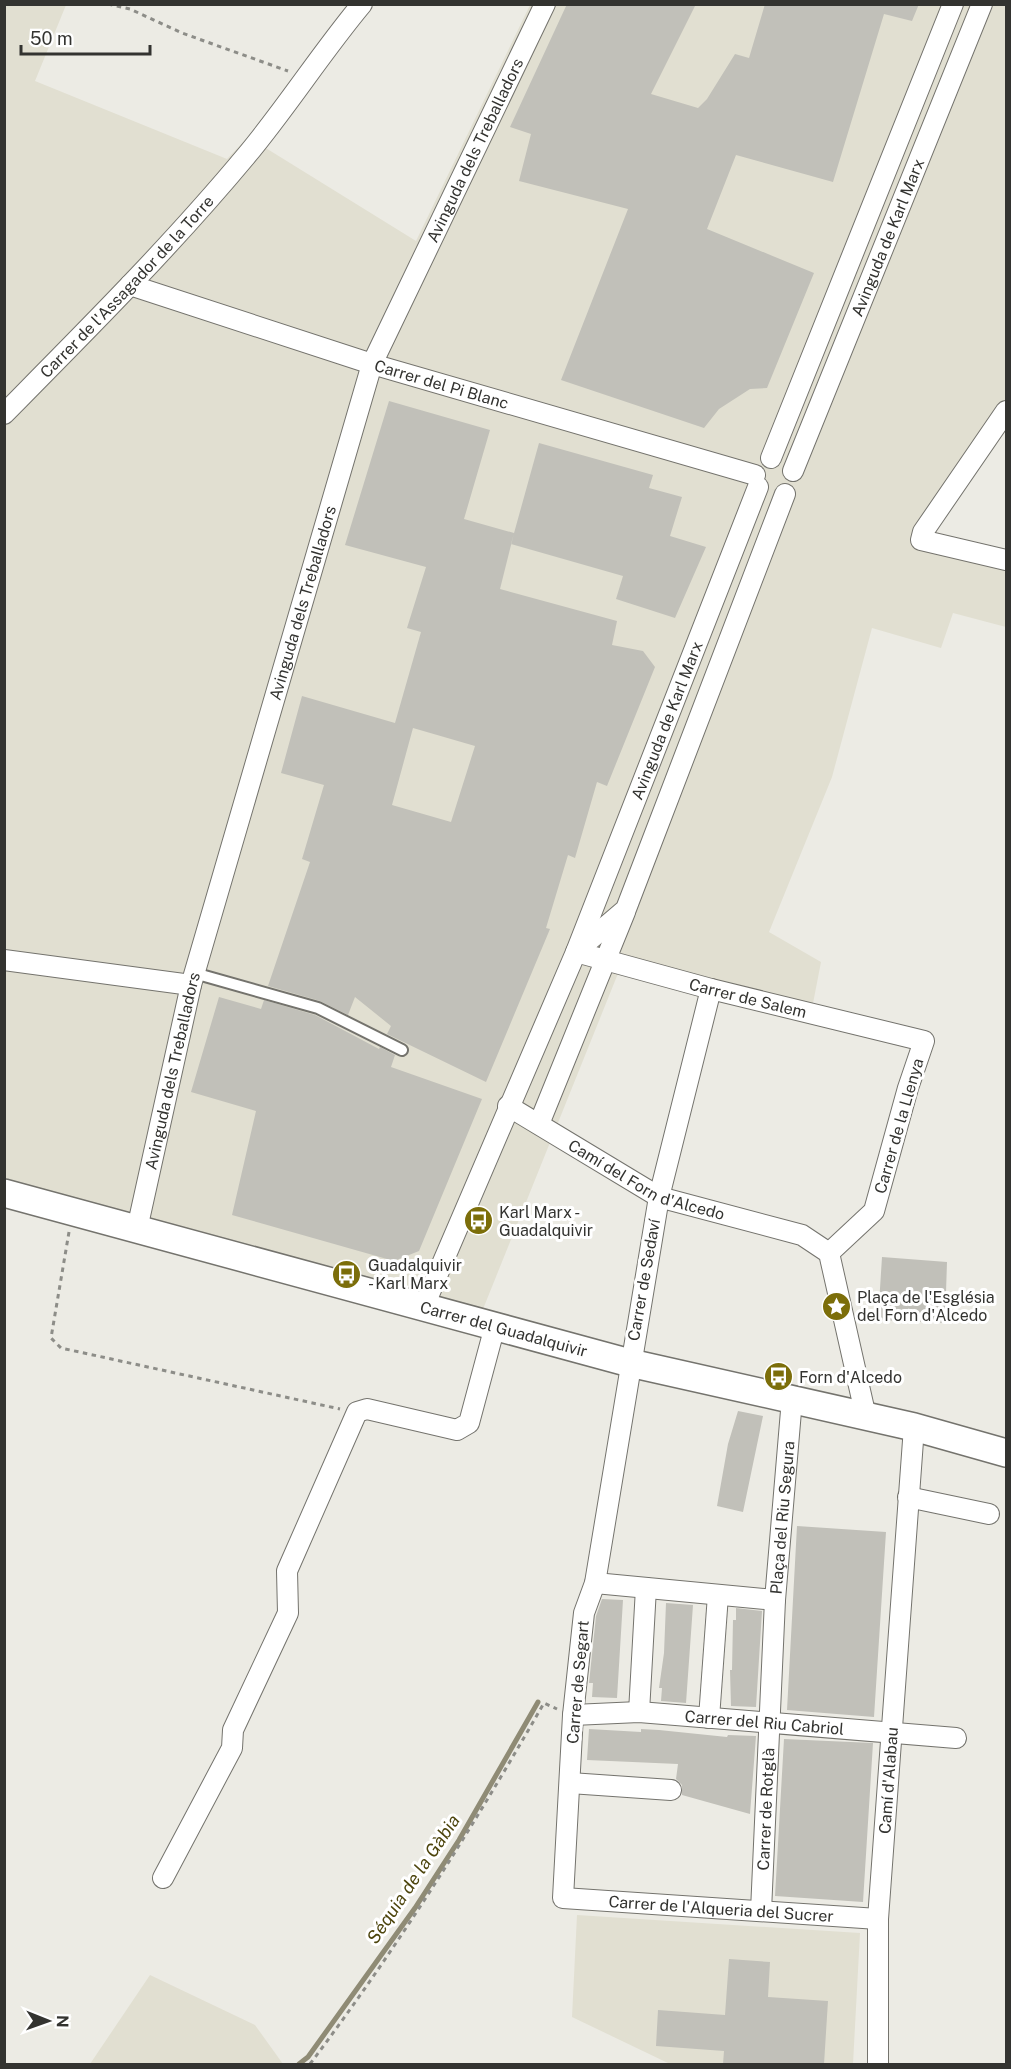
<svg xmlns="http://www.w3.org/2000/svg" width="1011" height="2069" font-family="'Public Sans',sans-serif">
  <rect width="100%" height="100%" fill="#ecebe4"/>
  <path fill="#e1dfd1" d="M4,5H66L35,81L227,159L248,137L416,241L530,5H1006V407L922,537L1006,560V627L953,613L941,648L872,628L832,777L769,932L821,962L809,1024L619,971L477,1324L5,1198Z
    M577,1915L860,1933L853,2064H670L572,2017Z
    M150,1975L255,2025L283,2064H90Z"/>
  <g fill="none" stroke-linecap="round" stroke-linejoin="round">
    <path stroke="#8f8b75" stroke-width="5" d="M299,2064L308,2057L415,1908L459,1840L538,1702"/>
  </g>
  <path fill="#c1c0b9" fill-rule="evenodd" d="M567,4H696L651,94L698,108L707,99L735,54L749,58L765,4H919L912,21L884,14L833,182L736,155L707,229L814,273L767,388L750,389L719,409L704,428L561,380L628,209L519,181L531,134L510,127Z
    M389,401L490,430L464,519L514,533L500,589L617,621L612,645L643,651L655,667L607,786L597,782L575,858L568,855L546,928L550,929L486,1082L387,1034L391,1026L355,997L348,1015L320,1001L268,986L310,862L302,859L324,785L281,773L302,696L395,723L421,632L407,628L426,567L345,545ZM413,728L475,746L451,822L392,805Z
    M539,443L653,475L649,488L682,497L670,536L706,547L675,618L616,599L623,576L511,544Z
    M219,997L261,1009L264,1000L315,1015L379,1049L380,1047L395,1055L391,1067L482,1099L419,1251L394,1261L232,1215L256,1111L191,1092Z
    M882,1257L947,1262L945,1323L878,1320Z
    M738,1411L763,1416L743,1512L717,1506L728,1444Z
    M797,1526L886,1532L874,1717L787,1710Z
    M602,1599L623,1600L617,1698L592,1697L593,1683H589L596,1616Z
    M666,1603L693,1605L686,1703L661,1701L662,1688H659L664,1653Z
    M736,1608L762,1611L756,1707L731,1706L730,1670H732L733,1620H736Z
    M589,1729L641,1732V1729L659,1730L727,1737L728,1735L756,1736L750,1814L682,1795V1785L676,1779L678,1764L587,1760Z
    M784,1739L873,1743L863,1902L775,1896Z
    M729,1959L770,1962L768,1997L828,2001L824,2064H723L724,2051L656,2046L658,2010L725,2015Z"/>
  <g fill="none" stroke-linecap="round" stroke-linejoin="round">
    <defs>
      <path id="lane" d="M194,973L318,1008L402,1050"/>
      <g id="street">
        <path id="s1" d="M130,285L372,364L755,475"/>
        <path d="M1006,411L923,532L921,540L1006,560"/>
        <path id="s2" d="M4,414C87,330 171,246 246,156C287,107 321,53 362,4"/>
        <path d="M771,458L953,4"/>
        <path id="s3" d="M793,471L982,4"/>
        <path d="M578,950L626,909L785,494"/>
        <path id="s4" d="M576,952L711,989L924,1041L908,1088L874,1211L829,1253"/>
        <path d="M4,960L191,985"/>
        <path id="s5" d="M711,989L659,1197L595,1583L584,1613L573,1715L563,1898L878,1919"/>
        <path id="s6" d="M508,1106L659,1197L802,1235L829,1253L866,1417"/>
        <path d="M539,1124L625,912"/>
        <path id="s7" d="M137,1229L191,985L372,364L545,4"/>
        <path id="s8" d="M424,1306L576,952L758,487"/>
        <path d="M908,1497L989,1514"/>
        <path d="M595,1583L775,1600"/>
        <path d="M639,1712L646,1588"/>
        <path id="s9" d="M573,1715L639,1712L956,1738"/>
        <path d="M709,1718L718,1595"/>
        <path d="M570,1783L671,1790"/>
        <path d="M163,1878L232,1748L233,1730L288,1613L287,1571L357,1412L367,1409L457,1430L469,1423L495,1326"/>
        <path id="s10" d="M761,1911L775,1600L792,1399"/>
        <path id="s11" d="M878,2064V1919L914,1427"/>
      </g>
      <g id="secondary">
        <path id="s12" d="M4,1193L630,1363L914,1427L1006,1453"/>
      </g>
    </defs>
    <use href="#lane" stroke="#74736d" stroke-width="14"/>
    <use href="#street" stroke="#74736d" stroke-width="22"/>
    <use href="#secondary" stroke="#74736d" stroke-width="30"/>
    <path stroke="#8d8d88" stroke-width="3" stroke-dasharray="4.5 4.5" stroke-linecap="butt" d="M108,4L130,9L182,33L288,71
      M69,1232L51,1338L61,1348L340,1409
      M310,2064C396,1950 473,1827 544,1703L557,1709"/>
    <use href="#lane" stroke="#fff" stroke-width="10"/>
    <use href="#street" stroke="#fff" stroke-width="20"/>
    <use href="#secondary" stroke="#fff" stroke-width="27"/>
  </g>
  <defs>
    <symbol id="bus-disc" viewBox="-11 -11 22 22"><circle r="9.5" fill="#7c6e0a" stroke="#fff"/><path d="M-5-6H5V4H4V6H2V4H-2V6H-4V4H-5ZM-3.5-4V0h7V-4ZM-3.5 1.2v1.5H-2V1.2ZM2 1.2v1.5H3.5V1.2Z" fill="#fff"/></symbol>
    <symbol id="sight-disc" viewBox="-11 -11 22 22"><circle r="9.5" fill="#7c6e0a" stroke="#fff"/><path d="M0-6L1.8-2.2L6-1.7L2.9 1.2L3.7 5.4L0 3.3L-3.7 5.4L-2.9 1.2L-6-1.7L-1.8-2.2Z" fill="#fff"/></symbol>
  </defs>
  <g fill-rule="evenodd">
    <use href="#bus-disc" x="462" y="1204" width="33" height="33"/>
    <use href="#bus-disc" x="330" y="1258" width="33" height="33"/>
    <use href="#sight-disc" x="820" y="1290" width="33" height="33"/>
    <use href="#bus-disc" x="762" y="1360" width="33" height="33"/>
  </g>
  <g text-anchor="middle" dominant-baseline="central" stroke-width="6" stroke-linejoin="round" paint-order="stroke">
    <g font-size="16" fill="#333330" stroke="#fff">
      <text stroke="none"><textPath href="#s7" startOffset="1134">Avinguda dels Treballadors</textPath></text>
      <text stroke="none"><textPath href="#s3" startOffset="252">Avinguda de Karl Marx</textPath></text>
      <text stroke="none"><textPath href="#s2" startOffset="177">Carrer de l'Assagador de la Torre</textPath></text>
      <text stroke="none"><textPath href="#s1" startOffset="327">Carrer del Pi Blanc</textPath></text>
      <text stroke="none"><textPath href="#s7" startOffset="648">Avinguda dels Treballadors</textPath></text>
      <text stroke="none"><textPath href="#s8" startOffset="634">Avinguda de Karl Marx</textPath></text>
      <text stroke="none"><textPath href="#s4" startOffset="178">Carrer de Salem</textPath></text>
      <text stroke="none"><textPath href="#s7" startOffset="162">Avinguda dels Treballadors</textPath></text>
      <text transform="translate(899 1126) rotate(-74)">Carrer de la Llenya</text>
      <text stroke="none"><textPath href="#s6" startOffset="158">Camí del Forn d'Alcedo</textPath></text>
      <text transform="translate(644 1280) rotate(-80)">Carrer de Sedaví</text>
      <text stroke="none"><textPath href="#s12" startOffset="518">Carrer del Guadalquivir</textPath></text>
      <text stroke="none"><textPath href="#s10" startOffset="394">Plaça del Riu Segura</textPath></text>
      <text transform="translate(578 1682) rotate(-85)">Carrer de Segart</text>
      <text stroke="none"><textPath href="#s9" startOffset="192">Carrer del Riu Cabriol</textPath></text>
      <text stroke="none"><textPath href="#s11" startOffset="284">Camí d'Alabau</textPath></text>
      <text stroke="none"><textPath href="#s10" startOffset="102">Carrer de Rotglà</textPath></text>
      <text stroke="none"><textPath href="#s5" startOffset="1082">Carrer de l'Alqueria del Sucrer</textPath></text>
    </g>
    <g font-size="16" fill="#333330" stroke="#fff" text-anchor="start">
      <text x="499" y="1212">Karl Marx -<tspan x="499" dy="18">Guadalquivir</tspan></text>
      <text x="368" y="1265">Guadalquivir<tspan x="368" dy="18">- Karl Marx</tspan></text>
      <text x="857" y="1297">Plaça de l'Església<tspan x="857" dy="18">del Forn d'Alcedo</tspan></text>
      <text x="799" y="1377">Forn d'Alcedo</text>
    </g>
    <g font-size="18" font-style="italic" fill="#4d450d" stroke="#fff">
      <text transform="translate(413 1879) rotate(-56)">Séquia de la Gàbia</text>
    </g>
  </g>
  <rect width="1011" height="2069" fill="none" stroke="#333330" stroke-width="12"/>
  <g transform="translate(48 2021) rotate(91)" stroke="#ffffff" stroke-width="4.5" paint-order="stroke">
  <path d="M0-4.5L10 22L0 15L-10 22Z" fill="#333330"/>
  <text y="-9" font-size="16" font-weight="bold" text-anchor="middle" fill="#333330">N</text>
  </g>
  <path d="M21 45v9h129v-9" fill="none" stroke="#333330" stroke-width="3"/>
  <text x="30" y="45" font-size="18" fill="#333330" stroke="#ffffff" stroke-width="4.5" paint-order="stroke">50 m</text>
</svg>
